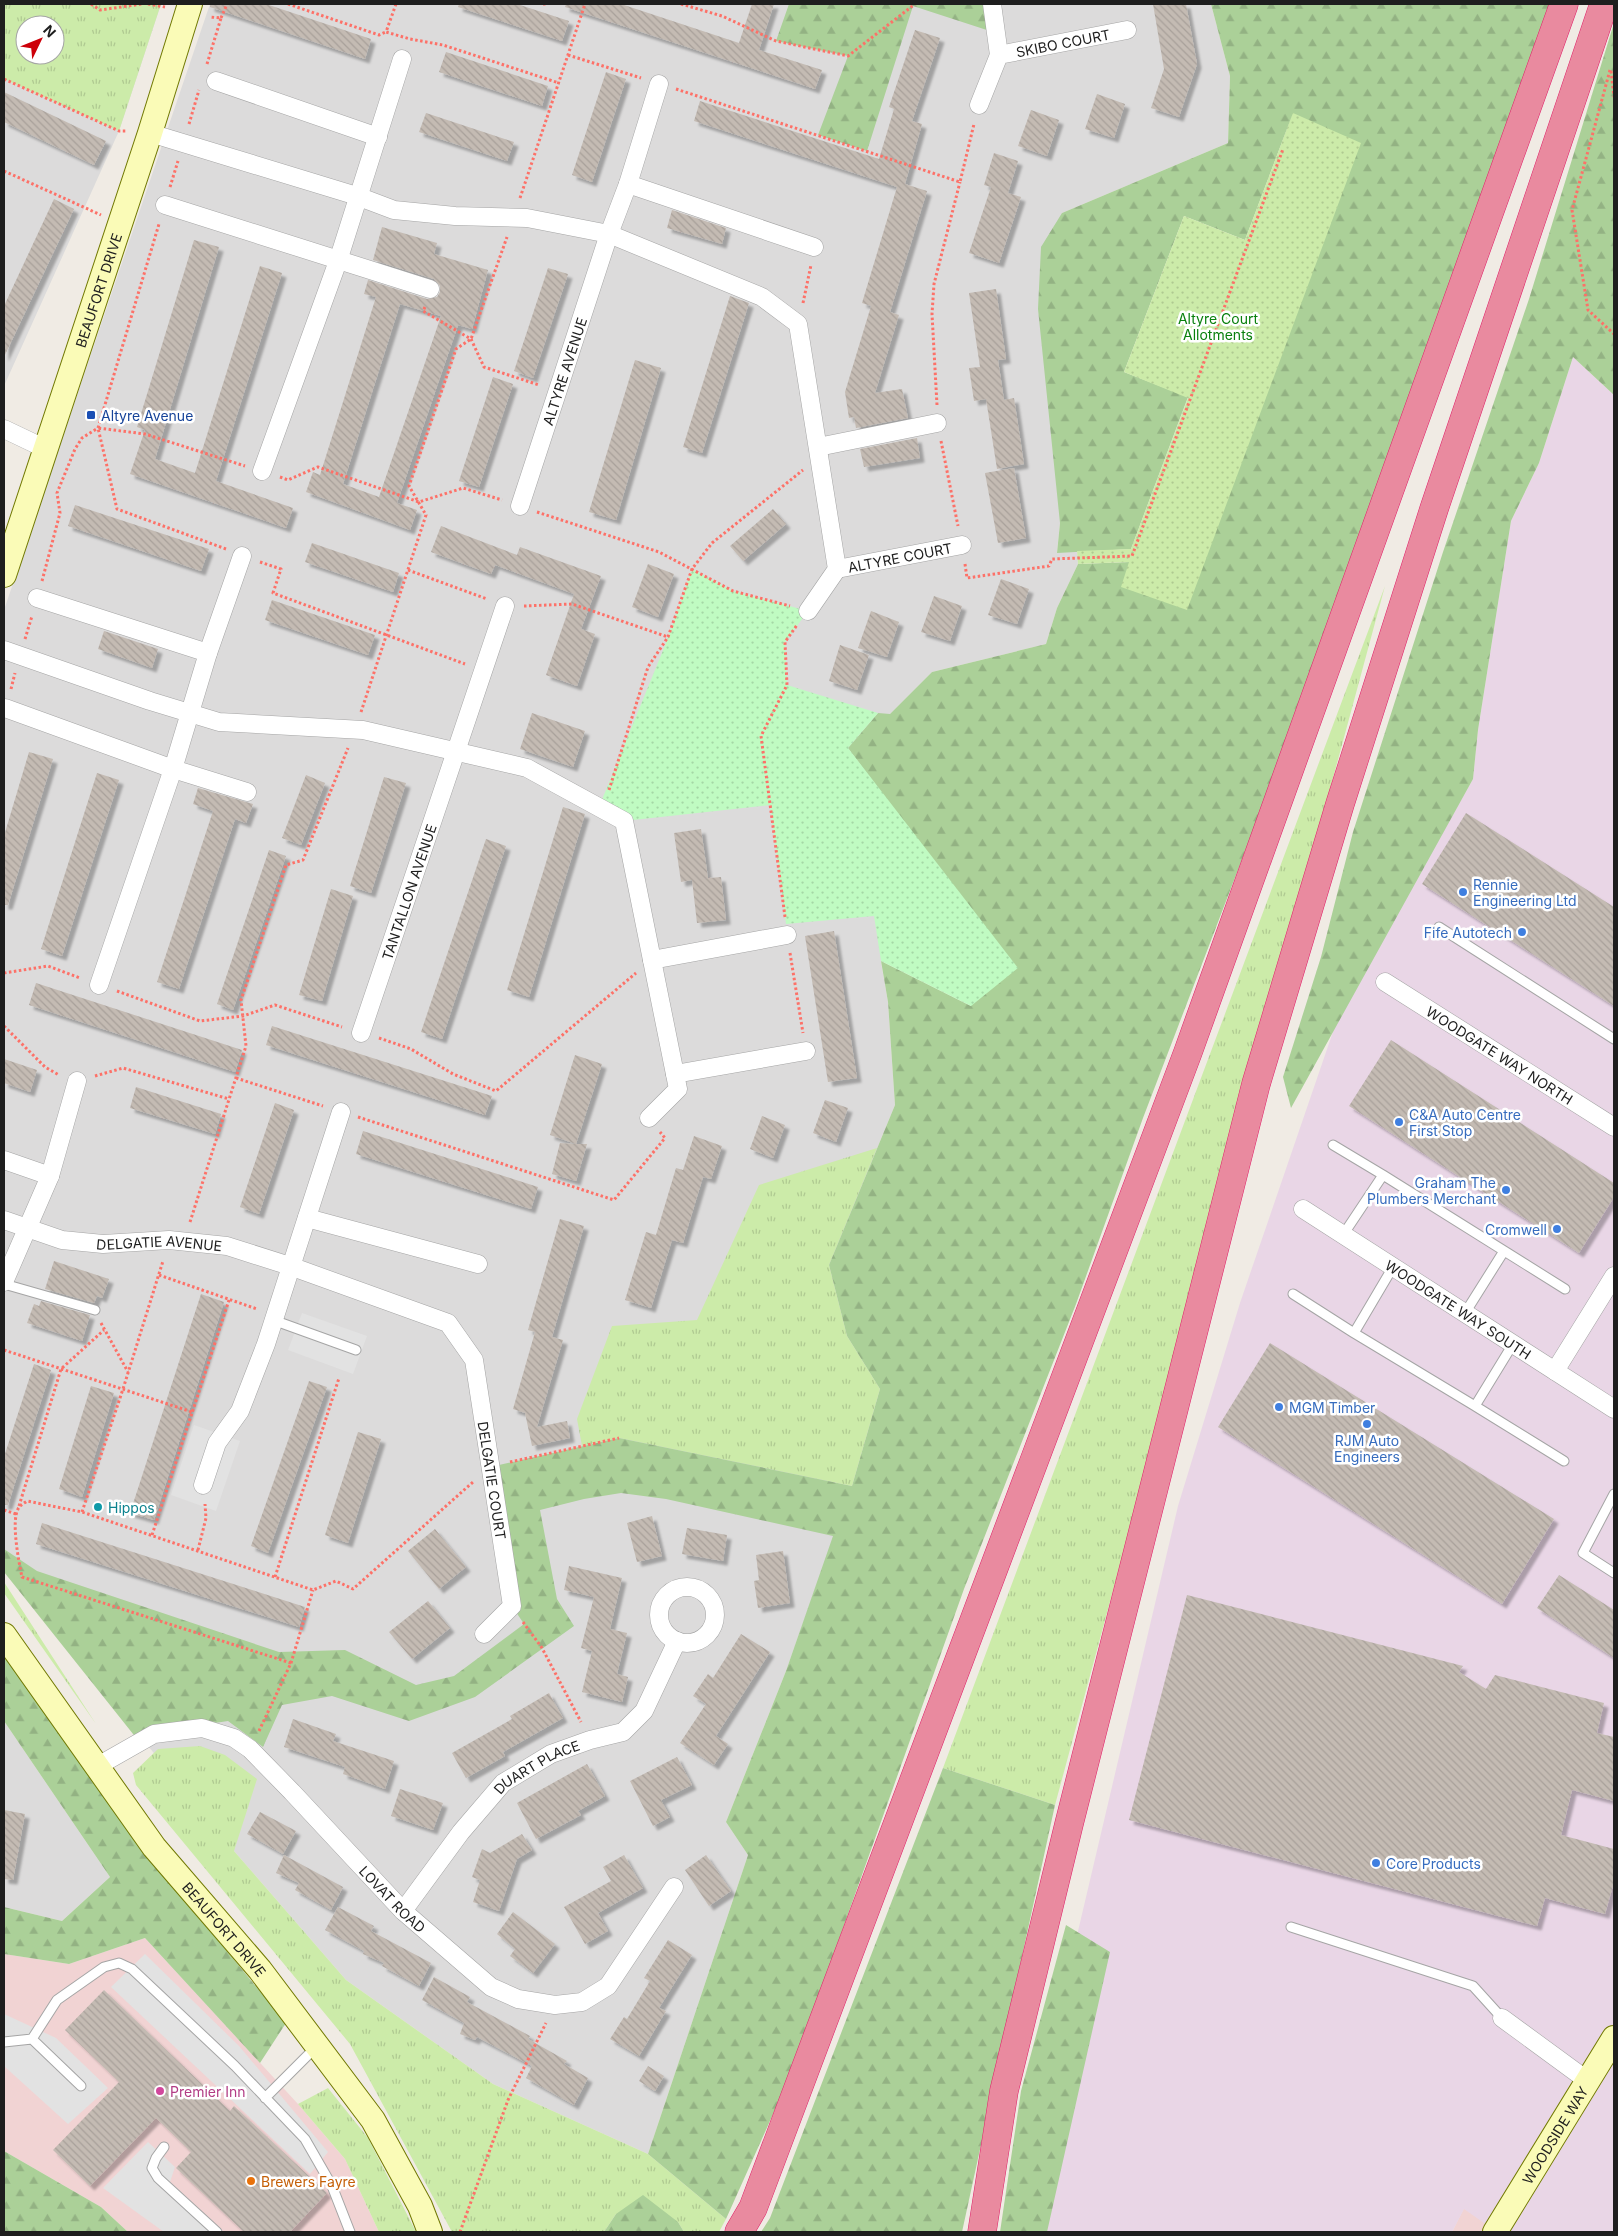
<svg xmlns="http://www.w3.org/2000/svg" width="1618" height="2236" font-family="Inter,sans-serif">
  <defs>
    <pattern id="grass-tufts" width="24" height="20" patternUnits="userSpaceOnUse" patternTransform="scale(1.25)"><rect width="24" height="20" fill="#cceba9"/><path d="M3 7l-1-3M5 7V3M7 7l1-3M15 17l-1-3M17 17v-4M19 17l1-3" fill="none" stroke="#afc991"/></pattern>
    <pattern id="forest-firs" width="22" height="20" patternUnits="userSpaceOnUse" patternTransform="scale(1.25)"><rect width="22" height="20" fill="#abd098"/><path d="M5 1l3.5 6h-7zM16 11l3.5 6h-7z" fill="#93b283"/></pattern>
    <pattern id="park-dots" width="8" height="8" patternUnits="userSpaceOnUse" patternTransform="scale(1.25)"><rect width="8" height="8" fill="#c0fbc2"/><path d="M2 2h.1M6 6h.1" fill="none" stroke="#a5d7a6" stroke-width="1.8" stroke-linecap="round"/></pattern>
    <pattern id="garden-dots" width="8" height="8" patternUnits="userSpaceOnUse" patternTransform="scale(1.25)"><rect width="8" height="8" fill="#cceba9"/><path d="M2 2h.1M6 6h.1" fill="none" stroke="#afc991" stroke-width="1.8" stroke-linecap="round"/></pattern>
    <pattern id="building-back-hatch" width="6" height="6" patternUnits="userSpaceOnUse" patternTransform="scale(1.25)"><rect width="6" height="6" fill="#c4bbb3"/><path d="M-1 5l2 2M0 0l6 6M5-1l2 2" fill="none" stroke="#a8a09a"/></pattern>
    <filter id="shadow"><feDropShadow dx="4.5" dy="4.5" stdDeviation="1" flood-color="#0004"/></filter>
  </defs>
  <rect width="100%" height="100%" fill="#f0ebe4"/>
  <path fill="#dcdbdb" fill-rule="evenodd" d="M4,4H161L119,131L4,386ZM25,25H55V55H25Z
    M210,4H1211L1230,76L1228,143L1062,213L1060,523L1057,552L1077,551L1078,564L1057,608L1046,644L932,672L890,714L962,901L881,962L888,1002L895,1105L829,1265L834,1536L786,1671L726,1822L748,1855L648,2154L493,2084L346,1980L234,1851L4,1570V610Z
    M4,1721L110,1877L62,1921L4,1907Z"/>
  <path fill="#f1d3d3" d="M145,1938L298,2104L345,2159L379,2232H128L101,2207L4,2151V1954L69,1964Z
    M1464,2208L1497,2232H1452Z"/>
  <path fill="#e9d6e6" d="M1573,357L1614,395V2232H1497L1464,2209L1452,2232H1029L1047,2063L1178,1506L1240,1303L1337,1020L1473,779L1478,730L1511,521L1539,463Z"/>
  <path fill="url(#grass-tufts)" fill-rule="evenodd" d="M4,4H161L119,131L4,79ZM25,25H55V55H25Z
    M1385,586L1055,1805L943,1768Z
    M877,1148L829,1265L847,1336L880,1389L852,1486L619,1438L582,1446L577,1419L612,1326L697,1320L759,1185Z
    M4,1582L96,1724L4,1593Z
    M200,1746L225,1755L257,1779L234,1851L346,1980L493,2084L648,2154L726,2219L719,2232H684L678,2222L616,2214L604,2232H452L350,2044L136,1785L133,1773L158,1749Z
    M328,2088L368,2138L416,2232H379L345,2159L298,2104Z"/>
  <path fill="url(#forest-firs)" d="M789,4H992L996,33L913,6L867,151L818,135L848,56L776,41Z
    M1211,4H1554L1300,708L1143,1118L1076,1304L964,1589L791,2074L726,2219L648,2154L748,1855L726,1822L786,1671L833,1536L666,1499L621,1493L584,1499L540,1510L557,1599L574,1626L475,1697L409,1721L332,1696L282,1705L263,1747L228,1721L162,1731L141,1744L4,1572V1549L37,1571L279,1652L345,1650L416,1685L454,1676L524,1624L512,1606L490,1467L619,1438L852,1486L880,1389L847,1336L829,1265L895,1105L888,1002L881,961L971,1006L962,901L848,748L878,713L890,714L932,672L1046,644L1057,608L1078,564L1130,562L1293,113L1245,240L1184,216L1124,372L1188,397L1131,549L1057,553L1060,523L1038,309L1041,247L1062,213L1228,143L1230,76Z
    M1614,23V395L1573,357L1539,463L1511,521L1478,730L1473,779L1291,1108L1283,1077L1321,957L1353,832L1443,552L1529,299Z
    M4,1653L129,1832L286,2023L260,2063L145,1938L69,1964L4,1954V1907L62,1921L110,1877L4,1721Z
    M943,1768L1055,1805L962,2232H761L770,2218Z
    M1066,1925L1110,1952L1047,2232H1000L1021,2091Z
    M4,2151L101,2207L128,2232H4Z
    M643,2195L678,2222L684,2232H604L616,2214Z"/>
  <path fill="url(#park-dots)" d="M692,569L733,591L808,611L785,642L787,685L878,713L848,748L1018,968L971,1006L881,961L874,916L786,924L770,805L624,821L599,807L666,643Z"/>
  <path fill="url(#garden-dots)" d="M1293,113L1361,143L1187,610L1121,587L1129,562L1078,564L1077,551L1131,549L1188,398L1124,372L1184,216L1245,240Z"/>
  <path fill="#e2e2e2" d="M302,1313L367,1336L353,1374L288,1350Z
    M194,1425L240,1441L216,1511L171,1495Z
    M145,1954L239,2046L328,2152L310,2174L111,1987Z
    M4,2014L56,2038L108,2088L68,2124L4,2066Z
    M148,2142L175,2167L170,2182L224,2232H164L103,2188Z"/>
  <path fill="url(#building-back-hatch)" fill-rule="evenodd" filter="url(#shadow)" d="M210,4H266L371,39L365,59L210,7Z
    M459,4H517L569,21L562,41L458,7Z
    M566,4H621L739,43L752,4H774L759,50L822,70L815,89L565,7Z
    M1153,4H1186L1197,64L1179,117L1151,108L1164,69Z
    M915,30L940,38L912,121L922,124L905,184L927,191L890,312L899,315L875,393L902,389L908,418L856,428L854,417L849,418L845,392L871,306L862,303L897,187L694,121L700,101L879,159L894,109L889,107Z
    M446,52L548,86L542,106L439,72Z
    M606,72L626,79L592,182L572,175Z
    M4,92L106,141L94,165L4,122Z
    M1097,94L1125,104L1114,138L1085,129Z
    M1031,110L1059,120L1047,156L1018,146Z
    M426,113L514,142L507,161L419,132Z
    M994,153L1018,161L1008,193L1021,197L999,263L969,253L991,187L984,185Z
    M54,199L74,209L4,357V306Z
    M672,210L726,228L722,244L667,228Z
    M382,227L437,243L434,254L488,270L472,329L458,325L397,503L417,510L410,530L306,492L313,472L320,475L376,297L364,294L368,280L427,299L437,297L440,292V286L434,279L373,260ZM400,304L441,316L379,497L343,484Z
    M194,240L219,247L155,459L195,473L260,266L282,273L216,481L293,508L286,528L130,474L145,430L137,427Z
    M548,268L568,274L533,378L514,371Z
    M996,289L1006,359L998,360L1004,400L1014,398L1024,464L997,469L986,399L974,401L969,368L980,367L969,293Z
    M730,296L749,303L702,453L683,447Z
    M635,360L661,368L616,520L589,512Z
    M493,377L513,384L479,487L459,481Z
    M917,438L920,458L864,467L860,449Z
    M1014,468L1026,538L998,543L985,473Z
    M75,505L209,549L201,571L68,526Z
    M773,509L786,524L743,561L730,546Z
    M441,526L517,555L520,547L601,576L581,629L595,634L577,686L546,675L574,594L495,565L491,574L431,552Z
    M312,543L399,573L393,592L305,562Z
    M648,564L674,574L658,617L632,607Z
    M1001,579L1029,589L1017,624L988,615Z
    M934,596L962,606L950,641L921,632Z
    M272,600L375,635L368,655L265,620Z
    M871,611L899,622L887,657L858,648Z
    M104,631L158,649L152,668L98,649Z
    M840,645L869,655L857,690L829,681Z
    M532,713L585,731L573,767L520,749Z
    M29,752L53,759L8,905H4V836Z
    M97,773L119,780L62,956L41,949Z
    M306,775L325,783L301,845L282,838Z
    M384,777L406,783L371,893L350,886Z
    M198,788L253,804L246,823L235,819L179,989L157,982L213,811L193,804Z
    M563,807L585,814L529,997L507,990Z
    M1466,813L1614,907V1006L1422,884Z
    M701,829L708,878L698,879L721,877L726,920L697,923L692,880L681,882L674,833Z
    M486,839L506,846L442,1039L421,1032Z
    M269,850L286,856L233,1010L217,1004Z
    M331,889L353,896L322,1001L299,995Z
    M834,931L857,1078L828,1082L805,936Z
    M36,983L242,1050L235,1072L29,1005Z
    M272,1026L492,1096L485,1115L266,1045Z
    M1391,1040L1614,1183V1197L1579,1253L1349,1106Z
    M575,1055L602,1064L576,1144H587L576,1181L552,1174L560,1143L576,1144L550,1135Z
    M4,1059L37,1070L30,1092L4,1083Z
    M136,1087L221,1114L215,1134L130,1108Z
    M825,1100L848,1108L836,1142L813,1133Z
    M275,1103L294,1110L259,1214L240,1207Z
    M762,1116L785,1125L773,1158L750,1149Z
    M363,1131L538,1187L531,1209L356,1154Z
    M694,1136L722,1146L711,1179L703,1177L683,1243L672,1240L651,1308L625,1300L646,1232L656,1235L676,1168L683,1170Z
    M560,1219L584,1226L552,1337L563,1340L537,1427L567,1421L570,1438L532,1446L525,1413L513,1409L535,1332L528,1330Z
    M54,1261L109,1279L102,1298L97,1296L94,1303L45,1289Z
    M201,1294L224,1302L154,1520L130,1513Z
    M41,1301L90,1315L82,1341L27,1323L34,1304L39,1306Z
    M1270,1343L1554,1519L1502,1604L1218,1427Z
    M34,1364L51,1370L8,1505H4V1457Z
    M309,1381L327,1387L268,1553L251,1546Z
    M91,1386L114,1393L82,1497L59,1489Z
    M358,1432L381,1439L348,1543L325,1535Z
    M652,1516L662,1556L637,1562L627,1523Z
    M42,1523L305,1607L299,1627L36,1544Z
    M687,1528L727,1535L723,1561L682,1554Z
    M435,1529L466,1567L439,1589L408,1551Z
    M783,1551L790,1603L758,1608L754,1581L759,1580L756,1555Z
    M569,1566L622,1578L610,1629L627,1633L617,1674L628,1677L622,1702L582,1692L592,1651L581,1648L594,1597L564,1590Z
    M1559,1575L1614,1610V1658L1537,1608Z
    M1187,1595L1463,1666L1459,1672L1486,1689L1495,1675L1604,1703L1597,1733L1614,1737V1801L1572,1790L1561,1835L1614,1849V1882L1605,1914L1545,1898L1537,1926L1129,1820Z
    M428,1601L450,1628L412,1659L389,1632Z
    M741,1634L770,1652L716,1736L728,1744L714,1765L680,1743L706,1704L693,1696L708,1674L713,1678Z
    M549,1693L563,1718L503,1752L505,1756L466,1778L452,1753L512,1719L510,1716Z
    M293,1719L336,1734L333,1741L394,1761L385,1789L343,1774L345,1767L284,1747Z
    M677,1757L692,1785L661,1800L670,1817L653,1826L630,1781Z
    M587,1764L605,1796L578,1811L581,1815L536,1839L517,1803Z
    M400,1789L443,1803L433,1830L391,1816Z
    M4,1810L25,1814L13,1880L4,1879Z
    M260,1812L296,1831L283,1854L247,1834Z
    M522,1834L532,1850L517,1859L499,1911L473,1902L480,1880L472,1877L482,1849L490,1853Z
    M284,1855L343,1887L331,1910L295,1890L299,1883L276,1873Z
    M624,1855L643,1888L598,1913L608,1931L585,1944L564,1907L611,1881L603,1867Z
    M706,1855L731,1891L709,1906L685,1870Z
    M338,1907L374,1926L371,1931L431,1963L419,1986L382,1966L384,1963L363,1954L364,1951L325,1930Z
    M513,1912L555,1944L533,1973L510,1956L515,1949L497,1934Z
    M668,1940L692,1955L659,2008L666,2011L639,2056L610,2039L624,2017L627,2019L650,1981L644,1978Z
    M434,1977L470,1997L467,2002L530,2036L528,2039L567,2061L564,2064L588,2078L574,2105L526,2078L532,2066L477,2037L475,2040L460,2034L464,2023L422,2000Z
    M104,1990L230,2111L234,2106L327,2193L290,2232H244L176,2168L191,2152L156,2118L90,2186L53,2150L119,2082L65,2030Z
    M648,2066L664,2076L655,2091L639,2081Z"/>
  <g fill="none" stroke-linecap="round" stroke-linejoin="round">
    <defs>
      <path id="lane" d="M1439,927L1614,1039
        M1333,1145L1383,1175
        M1343,1235L1383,1175L1565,1289
        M1393,1267L1354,1333L1475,1406L1513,1344
        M4,1284L95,1310
        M1293,1294L1354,1333
        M1465,1313L1504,1251
        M273,1320L356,1350
        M1475,1406L1564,1461
        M1614,1494L1583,1553L1614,1573
        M1291,1927L1473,1986L1502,2018
        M32,2039L81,2086
        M4,2042L32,2039L57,2000L104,1967L119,1963L132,1969L235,2066L305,2139L332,2186L350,2232
        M265,2098L317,2046
        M164,2147L156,2158L152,2168L158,2178L217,2232"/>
      <g id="street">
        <path d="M992,4L999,55"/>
        <path d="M216,81L378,137"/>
        <path id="s1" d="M979,105L999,55L1127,30"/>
        <path d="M150,133L357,196L394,210L455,216L527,218L609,234L762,297L798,324L837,569L808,611"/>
        <path d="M628,184L814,247"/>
        <path d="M165,205L430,289"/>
        <path d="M4,429L46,449"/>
        <path d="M818,447L937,423"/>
        <path d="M262,471L338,261L402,59"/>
        <path id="s2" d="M520,506L609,234L628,184L659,84"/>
        <path id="s3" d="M837,569L962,545"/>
        <path d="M37,598L208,653"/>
        <path d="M4,650L150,701L219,722L363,730L527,768L624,821L678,1089L649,1118"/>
        <path d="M5,708L173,769L247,792"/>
        <path d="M652,960L787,935"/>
        <path id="s4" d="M1385,982L1614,1127"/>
        <path d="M99,985L173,769L208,653L242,556"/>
        <path id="s5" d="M361,1033L505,606"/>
        <path d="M675,1074L806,1051"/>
        <path d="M4,1160L50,1176"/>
        <path id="s6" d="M1303,1209L1614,1409"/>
        <path d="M307,1218L478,1264"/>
        <path id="s7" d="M4,1220L62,1240L103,1244L169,1240L227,1246L290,1266L448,1323L474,1360L512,1606L484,1634"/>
        <path d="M4,1282L50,1176L77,1081"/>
        <path d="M1555,1371L1614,1276"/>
        <path d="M203,1485L217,1443L240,1411L266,1344L341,1112"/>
        <circle cx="687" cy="1615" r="28"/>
        <path id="s8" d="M96,1767L154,1734L202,1728L234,1738L250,1749L292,1792L403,1911L491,1987L518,1999L555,2005L582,2002L608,1986L674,1887"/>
        <path id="s9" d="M403,1911L461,1832L503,1783L551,1754L590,1740L623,1732L644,1711L677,1641"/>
        <path d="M1502,2018L1588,2081"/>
      </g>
      <g id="secondary">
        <path id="s10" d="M4,575L150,133L190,4"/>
        <path id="s11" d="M4,1635L154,1847L260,1970L373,2120L420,2206L430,2232"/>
        <path id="s12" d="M1495,2232L1614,2038"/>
      </g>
      <path id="highway" d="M739,2232L753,2208L1188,1052L1564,4
        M982,2232L1004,2091L1069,1824L1256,1084L1340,804L1434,509L1604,4"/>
    </defs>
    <use href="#lane" stroke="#a5a5a5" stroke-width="11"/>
    <use href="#street" stroke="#a5a5a5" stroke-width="19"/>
    <use href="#secondary" stroke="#717902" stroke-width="26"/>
    <use href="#highway" stroke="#df2069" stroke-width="29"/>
    <path stroke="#fd7168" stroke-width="3" stroke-dasharray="2.5 2.5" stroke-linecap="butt" d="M91,4L100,10L142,4
      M148,4L165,7
      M288,4L379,35L386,32
      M396,4L386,32L410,39L443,45L559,83
      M543,4H548
      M681,4L722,16L776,41L848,56L915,4
      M221,18L227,4
      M568,55L641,78
      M207,64L221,18L210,17
      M1610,70L1572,210L1588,310L1614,334
      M1611,71L1614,97
      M4,79L119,131H127
      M676,89L960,182L974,124
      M189,124L199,90
      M4,171L101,215
      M170,187L178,161
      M520,198L585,4
      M803,303L811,265
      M425,307L423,311L471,339L484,367L539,385
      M937,405L932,314L934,284L960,182
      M941,441L958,526
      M280,477L288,480L318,467L419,502L463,488L502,500
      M537,512L659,552L733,591L790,606
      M226,549L117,509L98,428L145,434L245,466
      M260,562L281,569L273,593L465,664
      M965,564L967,578L1049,566L1052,559L1132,556L1283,149
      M408,570L487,599
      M42,581L60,513L57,493L75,449L82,438L98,428L159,224
      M524,606L572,604L668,637
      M25,639L32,616
      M11,689L15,673
      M361,712L426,515L409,486L456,349L471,339L507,237
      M609,790L648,667L668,637L692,569L712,543L803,470
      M785,917L761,736L787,685L785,642L797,625
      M790,953L803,1033
      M4,973L48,966L80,978
      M117,991L200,1021L243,1016L275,1005L342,1027
      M4,1026L45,1067L59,1075
      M379,1038L411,1049L453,1074L496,1091L636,973
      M95,1076L123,1068L229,1099
      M236,1078L323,1106
      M358,1117L614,1200L665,1138L660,1132
      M190,1222L246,1046L241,1000L286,865L303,860L348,748
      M159,1275L257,1309
      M101,1323L128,1372
      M4,1350L192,1412
      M510,1462L619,1438
      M19,1506L61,1369L104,1330
      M4,1510L16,1514
      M82,1512L123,1389L163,1261
      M152,1535L229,1300
      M198,1550L206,1518L205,1504
      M275,1577L339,1378
      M523,1622L542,1648L581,1722
      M291,1663L22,1577C19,1563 11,1522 18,1509C20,1505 23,1504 27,1501L82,1512L313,1590L336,1581L353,1589L473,1482
      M259,1731L291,1663L313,1590
      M460,2232L508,2100L546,2023"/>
    <use href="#lane" stroke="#fff" stroke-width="9"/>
    <use href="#street" stroke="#fff" stroke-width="18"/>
    <use href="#secondary" stroke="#fafbb7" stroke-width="24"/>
    <use href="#highway" stroke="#e98a9f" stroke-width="28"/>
  </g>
  <rect fill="#1a4fb4" stroke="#fff" stroke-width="2" x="86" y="410" width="10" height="10" rx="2.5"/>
  <g fill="#3f7fe0" stroke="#fff" stroke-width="2">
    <circle cx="1463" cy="892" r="5"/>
    <circle cx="1522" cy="932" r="5"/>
    <circle cx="1399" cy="1122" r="5"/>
    <circle cx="1506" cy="1190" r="5"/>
    <circle cx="1557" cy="1229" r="5"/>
    <circle cx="1279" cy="1407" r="5"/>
    <circle cx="1367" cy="1424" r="5"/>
    <circle cx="1376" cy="1863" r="5"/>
  </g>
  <circle fill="#0f9aa8" stroke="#fff" stroke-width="2" cx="98" cy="1507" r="5"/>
  <circle fill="#d1479c" stroke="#fff" stroke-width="2" cx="160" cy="2091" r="5"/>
  <circle fill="#e8710a" stroke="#fff" stroke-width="2" cx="251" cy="2181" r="5"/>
  <g text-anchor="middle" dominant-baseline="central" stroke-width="5" stroke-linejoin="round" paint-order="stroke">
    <g font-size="14" fill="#1e1e1e" stroke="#fff">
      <text stroke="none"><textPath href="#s1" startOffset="119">SKIBO COURT</textPath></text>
      <text stroke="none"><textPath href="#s10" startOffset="300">BEAUFORT DRIVE</textPath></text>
      <text stroke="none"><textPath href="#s2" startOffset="142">ALTYRE AVENUE</textPath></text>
      <text stroke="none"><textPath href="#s3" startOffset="64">ALTYRE COURT</textPath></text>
      <text stroke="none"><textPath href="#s5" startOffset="149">TANTALLON AVENUE</textPath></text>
      <text stroke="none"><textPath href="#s4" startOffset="136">WOODGATE WAY NORTH</textPath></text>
      <text stroke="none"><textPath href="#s7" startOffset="159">DELGATIE AVENUE</textPath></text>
      <text stroke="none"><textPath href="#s6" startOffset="185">WOODGATE WAY SOUTH</textPath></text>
      <text stroke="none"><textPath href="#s7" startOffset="628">DELGATIE COURT</textPath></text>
      <text stroke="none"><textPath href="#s9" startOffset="200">DUART PLACE</textPath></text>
      <text stroke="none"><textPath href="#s8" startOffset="375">LOVAT ROAD</textPath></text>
      <text stroke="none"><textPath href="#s11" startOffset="368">BEAUFORT DRIVE</textPath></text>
      <text stroke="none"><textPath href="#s12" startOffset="114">WOODSIDE WAY</textPath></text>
    </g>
    <g font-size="14" fill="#09800e" stroke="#fff">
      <text x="1218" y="318">Altyre Court<tspan x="1218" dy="16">Allotments</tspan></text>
    </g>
    <g font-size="14" fill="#164399" stroke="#fff" text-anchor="start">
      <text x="101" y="415">Altyre Avenue</text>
    </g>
    <g font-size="14" fill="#366cbe" stroke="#fff" text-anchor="start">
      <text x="1473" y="884">Rennie<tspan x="1473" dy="16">Engineering Ltd</tspan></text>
      <text x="1512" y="932" text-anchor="end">Fife Autotech</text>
      <text x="1409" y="1114">C&amp;A Auto Centre<tspan x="1409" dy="16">First Stop</tspan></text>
      <text x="1496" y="1182" text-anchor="end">Graham The<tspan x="1496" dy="16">Plumbers Merchant</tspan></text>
      <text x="1547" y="1229" text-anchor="end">Cromwell</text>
      <text x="1289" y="1407">MGM Timber</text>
      <text x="1367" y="1440" text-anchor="middle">RJM Auto<tspan x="1367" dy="16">Engineers</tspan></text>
      <text x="1386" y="1863">Core Products</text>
    </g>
    <g font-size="14" fill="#0d838f" stroke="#fff" text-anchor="start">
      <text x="108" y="1507">Hippos</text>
    </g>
    <g font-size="14" fill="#b23c85" stroke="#fff" text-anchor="start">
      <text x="170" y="2091">Premier Inn</text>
    </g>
    <g font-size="14" fill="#c56008" stroke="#fff" text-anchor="start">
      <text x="261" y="2181">Brewers Fayre</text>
    </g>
  </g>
  <rect width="1618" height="2236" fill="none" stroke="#1e1e1e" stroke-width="10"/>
  <g transform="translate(40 40) rotate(47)"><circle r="24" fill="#ffffff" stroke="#a5a5a5"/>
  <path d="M0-4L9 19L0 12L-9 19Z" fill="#cd0009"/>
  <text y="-8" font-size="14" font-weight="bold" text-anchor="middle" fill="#1e1e1e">N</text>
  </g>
</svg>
